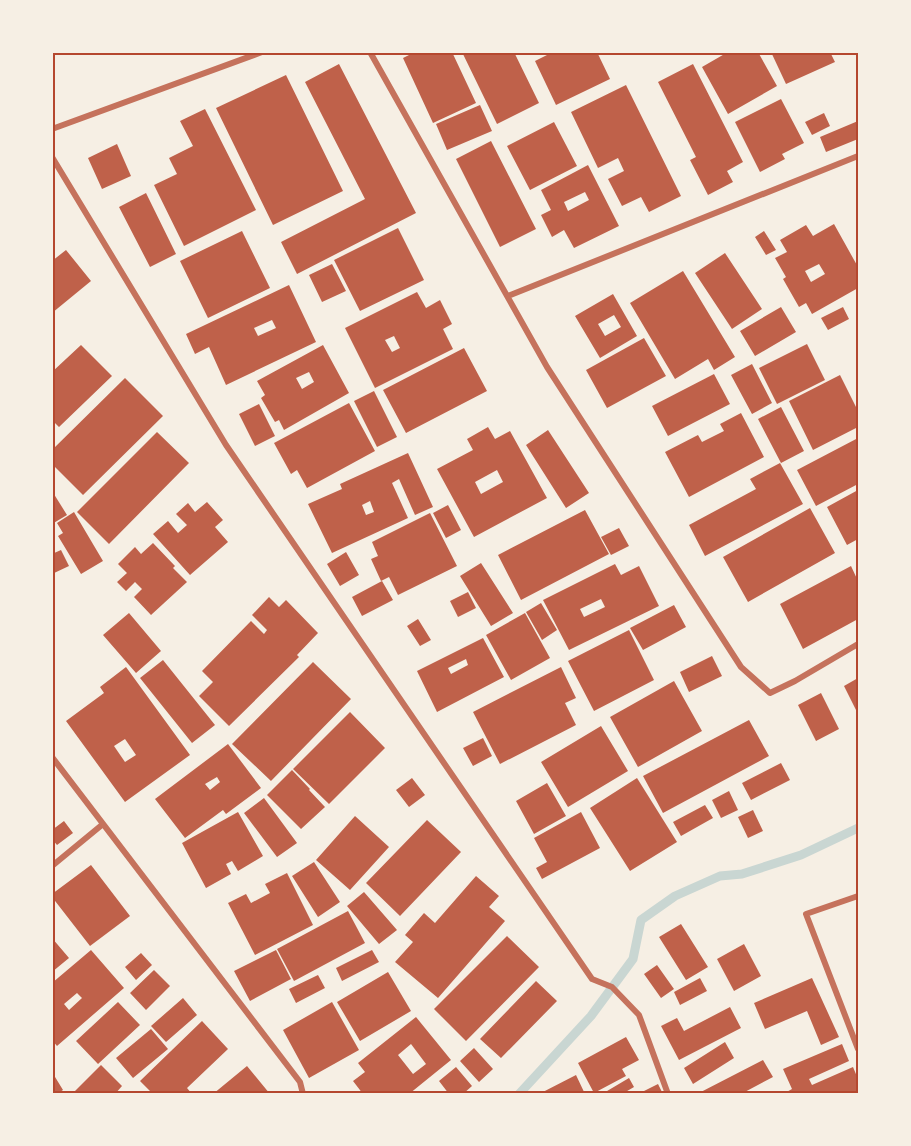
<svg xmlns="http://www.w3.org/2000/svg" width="911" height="1146" font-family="Barlow,sans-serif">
  <rect width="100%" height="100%" fill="#f6efe4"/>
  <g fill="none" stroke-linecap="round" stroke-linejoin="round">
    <path stroke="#c9d6d2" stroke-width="9" d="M519,1094L591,1016L633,959L641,920L675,896L720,876L742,874L801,855L858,828"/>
  </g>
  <path fill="#bf614a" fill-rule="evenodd" d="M415,52H452L476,103L433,123L403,58Z
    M462,52H514L539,103L497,124Z
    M553,52H597L610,79L556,105L535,61Z
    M728,52H758L777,86L728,114L702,67Z
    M771,52H830L835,62L786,84Z
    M339,64L416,213L297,274L281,242L365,199L305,82Z
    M693,64L743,162L727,171L733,182L708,195L690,160L696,157L658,82Z
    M286,75L343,191L273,225L216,108Z
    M626,85L681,196L649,212L641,197L622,206L608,179L624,171L618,158L598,168L571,112Z
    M781,99L804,143L782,154L785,159L760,172L735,122Z
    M480,105L492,131L447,150L436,124Z
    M205,109L256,210L184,246L154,185L177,174L169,158L193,146L180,121Z
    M824,113L830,126L812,135L805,122Z
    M858,121V139L826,152L820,137Z
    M554,122L577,166L530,190L507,146Z
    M491,141L536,229L500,247L456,159Z
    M117,144L131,176L102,189L88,158Z
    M588,165L619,226L574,248L564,230L552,237L541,215L551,210L541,190ZM585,192L589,200L568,211L564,202Z
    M146,193L176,254L150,267L119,207Z
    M834,224L858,267V288L812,314L806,303L799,307L783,279L786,277L775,258L787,252L780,240L806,225L813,236ZM819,264L825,274L811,282L805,271Z
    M398,228L424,280L360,311L334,260Z
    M242,231L270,288L208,318L180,261Z
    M764,231L776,250L766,255L755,237Z
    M66,250L91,281L52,313V261Z
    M725,253L762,309L732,329L695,273Z
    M332,264L346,291L322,302L309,275Z
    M683,271L735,357L714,370L708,359L675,379L630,303Z
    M289,285L316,342L226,385L209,347L195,354L186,334ZM272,320L276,328L258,336L254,328Z
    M417,292L426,308L440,300L452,324L443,329L453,349L375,388L345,328ZM394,336L400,348L392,352L385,340Z
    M613,294L637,336L600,358L575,316ZM614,315L621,327L605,336L598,324Z
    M781,307L796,332L755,356L740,331Z
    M843,307L849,319L828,330L821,318Z
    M644,338L666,376L607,408L586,370Z
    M807,344L825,380L777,404L759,368Z
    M81,345L112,376L59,427L52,420V372Z
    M323,345L349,393L284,430L279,420L275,422L261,398L265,395L257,381ZM309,372L314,382L302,389L296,378Z
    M464,348L487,391L406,433L383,390Z
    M752,364L772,403L752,414L731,375Z
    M714,374L730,404L668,436L652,406Z
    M840,375L858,411V427L813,450L789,401Z
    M125,378L163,416L83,495L52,464V450Z
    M374,391L397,437L377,447L354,401Z
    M349,403L375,451L307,488L297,470L291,474L274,443Z
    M259,404L275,436L255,446L239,414Z
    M781,407L804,451L781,463L758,419Z
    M741,413L764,457L689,497L665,452L698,435L702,442L724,431L720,424Z
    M488,427L495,439L510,431L547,498L474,537L437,469L473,450L467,439ZM497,470L503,482L481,494L475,482Z
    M548,430L589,493L566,508L526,445Z
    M157,432L189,463L109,544L77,512Z
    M858,438V484L816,506L797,470Z
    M408,453L433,507L415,515L399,479L392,483L408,518L332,553L308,504L342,489L340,484ZM370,501L374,512L366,515L362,505Z
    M780,463L803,504L705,556L689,525L756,489L750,479Z
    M858,490V539L847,545L827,507Z
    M52,491L67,515L52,524Z
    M207,502L223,520L215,527L228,542L190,575L153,534L168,521L178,533L187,525L176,514L188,503L195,512Z
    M448,505L461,530L446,538L433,513Z
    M810,508L835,553L748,602L723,557Z
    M585,510L609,554L521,600L498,555Z
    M74,512L103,561L81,574L58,536L63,533L57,523Z
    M430,513L457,566L398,595L389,577L381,581L371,559L378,556L372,542Z
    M619,528L629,546L611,555L601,537Z
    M153,543L175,566L173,568L187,582L151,615L134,597L142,589L135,582L126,591L117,582L127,573L118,564L135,547L141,554Z
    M61,550L69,566L52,574V554Z
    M346,552L359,575L340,586L327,564Z
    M481,563L513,613L491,626L460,576Z
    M615,564L621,575L639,566L659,606L569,650L543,600ZM601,599L605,607L584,617L580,609Z
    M851,566L858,581V619L803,649L780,604Z
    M382,581L393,600L362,616L352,597Z
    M468,592L476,608L458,617L450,601Z
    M269,597L279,607L286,600L318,633L297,655L299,657L229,726L199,696L213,682L202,671L251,621L264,634L267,630L252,615Z
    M541,603L557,630L542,640L526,612Z
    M674,605L686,627L643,650L630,628Z
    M129,613L161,651L136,673L103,635Z
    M525,613L550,658L511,680L486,635Z
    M418,619L431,640L420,646L407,626Z
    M629,630L654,680L594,711L568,661Z
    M483,638L504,677L437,712L417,671ZM466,659L468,665L451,674L448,668Z
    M712,656L722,676L689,692L680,672Z
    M163,660L215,725L192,743L140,678Z
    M313,662L351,699L271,781L232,744Z
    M126,667L190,755L125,802L66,721L104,693L100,687ZM125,739L136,755L125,762L114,746Z
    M561,667L576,698L565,703L576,725L500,764L473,712Z
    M858,678V714L844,686Z
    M674,681L702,731L638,767L610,717Z
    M821,693L839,729L816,741L798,705Z
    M350,712L385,748L329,804L293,769Z
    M749,720L769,756L663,813L643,776Z
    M601,726L628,771L568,807L541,762Z
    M483,738L492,756L473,766L463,748Z
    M228,744L261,788L226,814L223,810L185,838L155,799ZM217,777L220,782L210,790L205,784Z
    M781,763L790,780L751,800L742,783Z
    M292,770L310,789L309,790L325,807L301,829L267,795Z
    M412,778L425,795L409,807L396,790Z
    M637,778L677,842L630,871L590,808Z
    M547,783L566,816L534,834L516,801Z
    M729,791L738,810L721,818L712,800Z
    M264,798L297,843L277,857L244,813Z
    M705,805L713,818L681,836L673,822Z
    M753,810L763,831L748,838L738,817Z
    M238,812L263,856L238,871L232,861L226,864L231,874L206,888L182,843Z
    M581,812L600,848L542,879L536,868L547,862L534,838Z
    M355,816L389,847L350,890L316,860Z
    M427,820L461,852L400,916L366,883Z
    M64,821L73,833L57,845L52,839V830Z
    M314,862L340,902L318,917L292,876Z
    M91,865L130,916L90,946L52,897V894Z
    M287,873L313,925L255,955L228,903L246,894L251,903L270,893L265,884Z
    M476,876L499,896L489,907L505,921L438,998L395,962L413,942L405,935L424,913L435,923Z
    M364,892L397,930L379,944L347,906Z
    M348,911L365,943L294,981L277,949Z
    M681,924L708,967L686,980L659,937Z
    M507,936L539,967L466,1041L434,1009Z
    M52,938L69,958L52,972Z
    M744,944L761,976L734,991L717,959Z
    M91,950L124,988L57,1046L52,1040V983ZM77,993L82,998L69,1010L64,1004Z
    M276,950L291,979L250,1001L234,971Z
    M372,950L379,962L342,981L336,968Z
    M141,953L152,965L136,980L125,967Z
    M657,965L674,989L661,998L644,974Z
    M154,970L170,986L146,1010L130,993Z
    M388,972L411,1011L360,1041L337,1002Z
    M318,975L325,988L296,1003L289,989Z
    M700,978L707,991L680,1005L674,992Z
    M812,978L839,1037L821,1045L807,1011L765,1029L754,1003Z
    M536,981L557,1001L501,1058L480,1039Z
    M183,998L197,1015L166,1042L151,1026Z
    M118,1002L140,1025L98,1064L76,1041Z
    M332,1002L359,1050L309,1078L283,1030Z
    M730,1007L741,1028L679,1060L661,1026L677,1018L684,1031Z
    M416,1017L451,1060L409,1094H363L353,1081L365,1072L358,1063ZM411,1044L426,1064L413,1074L398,1055Z
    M202,1021L228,1049L187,1088L192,1094H153L140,1081Z
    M151,1029L168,1049L133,1078L116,1058Z
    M626,1037L639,1060L622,1069L626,1076L594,1093L578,1063Z
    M725,1042L734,1058L693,1084L684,1068Z
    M842,1044L849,1061L809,1079L812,1085L853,1067L858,1079V1094H783L792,1089L783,1069Z
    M474,1048L493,1069L479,1082L460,1061Z
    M763,1060L773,1077L741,1094H697Z
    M101,1065L122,1086L115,1094H75L74,1092Z
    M247,1066L270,1094H213Z
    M456,1067L472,1086L463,1094H449L439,1081Z
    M52,1072L63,1090L57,1094H52Z
    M576,1075L585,1094H539Z
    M629,1078L634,1087L622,1094H602Z
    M658,1084L663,1094H638Z"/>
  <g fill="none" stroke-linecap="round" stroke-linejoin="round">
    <path stroke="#c5725c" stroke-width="6" d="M370,52L547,367L741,667L770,693L795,681L858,644
      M52,129L262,52
      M52,157L226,445L592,979L612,987L639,1015L668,1094
      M508,296L858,156
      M52,757L300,1082L303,1094
      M52,866L103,824
      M858,896L806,914L858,1049"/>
  </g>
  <rect width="911" height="1146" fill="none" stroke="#f6efe4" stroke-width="108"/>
  <rect x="54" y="54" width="803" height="1038" fill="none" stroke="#b5482f" stroke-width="2"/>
</svg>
